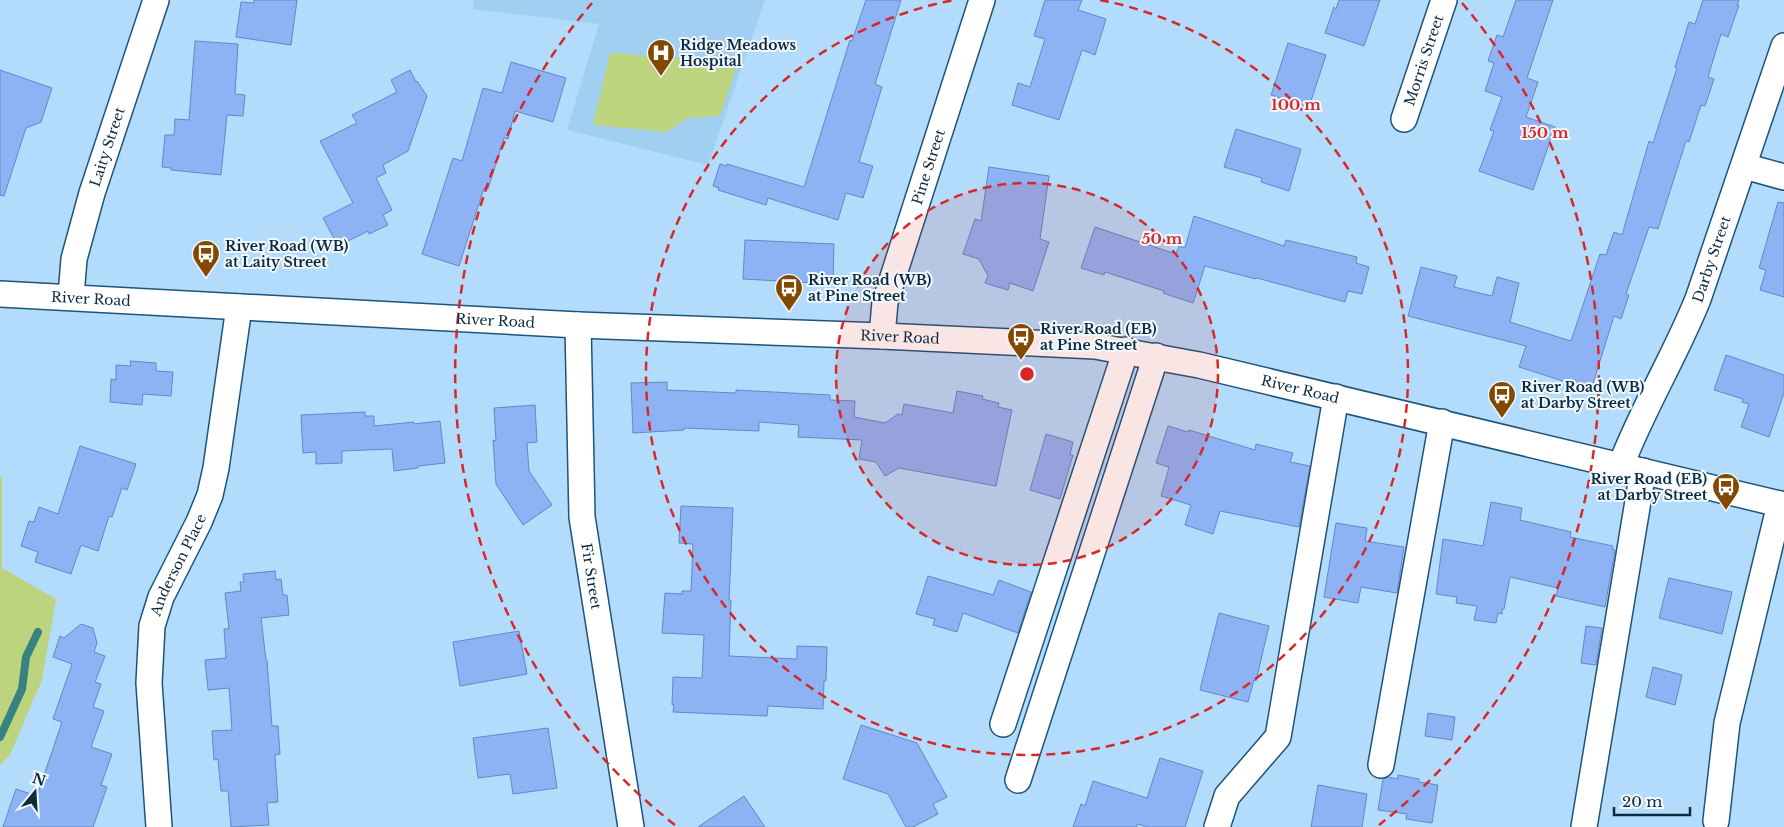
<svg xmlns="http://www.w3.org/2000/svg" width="1784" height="827" font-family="'Libre Baskerville',serif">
  <rect width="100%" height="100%" fill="#b3dcfc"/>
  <path fill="#a1cff1" d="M474,0H765L708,165L567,130L599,24L473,9Z"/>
  <path fill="#bbd47d" d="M610,53L738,63L720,116L687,118L667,132L593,125Z
    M0,477H2V568L56,599L42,680L10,755L0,765Z"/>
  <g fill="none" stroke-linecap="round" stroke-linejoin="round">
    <path stroke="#36837f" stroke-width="8" d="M0,737L22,689L26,657L38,632"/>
  </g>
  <path fill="#8eb3f5" stroke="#6487c6" d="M254,0H297L291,45L236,37L241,2L254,3Z
    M866,0H901L875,84L882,87L859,162L873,166L863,198L846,193L838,220L768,198L766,205L718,190L719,188L713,186L720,164L726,166L727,164L804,187L850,40L852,41Z
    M1045,0H1082L1078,10L1106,19L1095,55L1082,50L1059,120L1012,105L1018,83L1030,87L1045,39L1034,36Z
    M1339,0H1380L1364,46L1325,33L1334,7L1336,9Z
    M1516,0H1553L1527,78L1538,82L1526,117L1555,127L1533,190L1479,171L1494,131L1490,130L1502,97L1485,91L1494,63L1488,61L1497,35L1503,37Z
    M1703,0H1739L1737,5H1739L1728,37L1721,34L1708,77L1714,79L1705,106L1701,105L1689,142L1686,141L1658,229L1649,227L1626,294L1629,295L1621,319L1614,316L1591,390L1519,367L1526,346L1408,316L1421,267L1457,276L1454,287L1492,296L1497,277L1519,283L1510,322L1571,341L1600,254L1606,255L1614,232L1622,235L1649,141L1653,143L1677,68L1675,67L1689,22L1695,24Z
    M195,41L238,44L235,94L245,95L243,116L227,115L221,175L171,170V168L162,167L165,135H174L175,119L189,120Z
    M1288,43L1326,55L1309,107L1271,95Z
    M511,62L566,78L553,122L515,111L508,139L504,138L488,189L484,188L459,266L422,254L453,158L462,161L483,88L502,93Z
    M0,70L52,88L41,122L26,128L4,196L0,195Z
    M410,70L416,82L417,81L427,96L408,151L383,165L386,173L376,178L392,210L383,215L388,225L369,234L368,231L338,246L323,218L353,203L320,141L357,123L352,115L397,92L391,80Z
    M1236,129L1301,149L1289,191L1261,182L1262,178L1224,167Z
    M989,167L1049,176L1040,239L1049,242L1033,291L1010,283L1008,290L985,283L988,276L979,259L963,254L975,219L981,221Z
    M1778,202L1784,203V297L1760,290L1766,270L1759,268Z
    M1194,216L1284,246L1286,240L1357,257L1356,263L1369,267L1362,294L1348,291L1345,302L1257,278L1256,279L1205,266L1193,303L1163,293L1164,291L1105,272L1104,275L1081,268L1095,227L1176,254L1179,246L1185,248Z
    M745,240L834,244L833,284L743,279Z
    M1726,355L1784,375V393L1769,437L1741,427L1749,404L1742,402L1743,399L1714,390Z
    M130,361L156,363V371L173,372L171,396L143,394L142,405L110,402L111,379L116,380V365L131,366Z
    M667,382V390L736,393V390L830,395V400L855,401L854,417L885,423L898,414L902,415L904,404L953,413L957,391L983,396L982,399L999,403L998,407L1012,410L996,486L899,468L885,476L876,462L859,459L862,440L798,437L799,425L759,422V431L684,428V430L633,433L631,383Z
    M535,405L537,442L527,443L529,471L552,505L523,525L496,484L493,440L496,441L494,408Z
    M365,412V416H374V426L414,422V424L440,421L445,463L418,466V468L394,471L392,449L342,451V463L316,464V452L303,453L301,415Z
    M1168,426L1188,432L1189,430L1255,450L1256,444L1293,453L1290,462L1310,466L1299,527L1220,511L1213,534L1185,525L1191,505L1161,496L1169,467L1156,463Z
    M1046,434L1073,442L1070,455H1073L1060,499L1030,490Z
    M80,446L136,464L127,490L122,488L112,517L109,516L98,551L81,545L71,574L35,562L38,552L21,546L29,521L34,522L39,507L58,514Z
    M1491,502L1522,508L1520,520L1571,532L1570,537L1613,546L1612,549L1615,550L1605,607L1556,596L1558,588L1510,577L1504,609H1502V614L1498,613L1496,623L1474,620L1477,606L1456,603L1457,597L1436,594L1443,539L1483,546Z
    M681,506L733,508L729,600H731L729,656L797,659V646L827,647L826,681H824L823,709L768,706L767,716L673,712L674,705H672L673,677L702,678L704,635L662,633L665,593L682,594V591H691L693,544L679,543Z
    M1336,523L1367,528L1365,541L1404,547L1397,593L1361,587L1358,603L1324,597Z
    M275,571L276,580L281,579L283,595H287L289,615L261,618L266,660H267L272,726H278L280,754L275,755L278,802L267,803L269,825L231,827L228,791H221L218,759L214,760L212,731L232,730L229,688L208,690L205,660L226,658L224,629H229L225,593L241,591L240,582H244L243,574Z
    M928,576L993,595L999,580L1031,592L1018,633L963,613L957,632L933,625L935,619L916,614Z
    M1669,578L1732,592L1722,634L1659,618Z
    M1219,613L1269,626L1256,681L1254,680L1248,702L1200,690Z
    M81,624L93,628L97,643L94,652L105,656L95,682L101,684L93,707L104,711L91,747L112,754L101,785L107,787L93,827H3L16,789L37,796L62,722L53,719L72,664L53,657L60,636L64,638Z
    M1586,626L1602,628L1596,665L1581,663Z
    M519,631L527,674L460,686L453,642Z
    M1653,667L1682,675L1675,705L1646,697Z
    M1428,713L1455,717L1452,740L1425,736Z
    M861,725L917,743L947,797L933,804L938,814L913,827H906L888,794L843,779Z
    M548,728L557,788L513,794L510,774L478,778L473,738Z
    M1160,758L1203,771L1185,827H1148L1137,824V827H1073L1081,804L1085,806L1093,781L1147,798Z
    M1398,775L1419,779V782L1438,785L1432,823L1406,819L1407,814L1378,810L1383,779L1388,777L1398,779Z
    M1318,785L1367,794L1362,827H1311Z
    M744,796L765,827H698Z"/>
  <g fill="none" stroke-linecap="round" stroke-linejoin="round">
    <defs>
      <g id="minor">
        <path id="s1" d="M1404,119L1444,0"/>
        <path d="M1744,166L1784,177"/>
        <path id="s2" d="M0,294L578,325L882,336L1095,346L1199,365L1784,505"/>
        <path id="s3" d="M71,296L74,259L92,193L156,0"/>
        <path id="s4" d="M578,325L582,517L631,827"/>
        <path id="s5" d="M882,336L885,302L982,0"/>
        <path id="s6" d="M1621,465C1643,408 1675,356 1698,299L1784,46"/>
        <path d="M1003,724L1126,350"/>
        <path d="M1381,765L1442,422"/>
        <path d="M1018,780L1156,356"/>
        <path d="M1716,821L1727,723L1780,504"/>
        <path id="s7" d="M159,827L149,683L152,626L161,597L199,522L210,495L216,468L239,307"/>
        <path d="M1217,827L1227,796L1278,737L1336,397"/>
        <path d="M1584,827L1643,471"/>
      </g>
    </defs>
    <use href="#minor" stroke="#1d5479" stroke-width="28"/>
    <use href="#minor" stroke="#fff" stroke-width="25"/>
  </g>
  <circle cx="1027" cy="374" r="191" fill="#d62828" fill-opacity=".12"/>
  <g fill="none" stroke="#d62828" stroke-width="2.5" stroke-dasharray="9 6">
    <circle cx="1027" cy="374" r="191"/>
    <path d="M1100 0A381 381 0 1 1 954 0"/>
    <path d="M675 825A572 572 0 0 1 592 3M1462 3A572 572 0 0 1 1379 825"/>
  </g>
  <defs>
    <symbol id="hospital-pin" viewBox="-11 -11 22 30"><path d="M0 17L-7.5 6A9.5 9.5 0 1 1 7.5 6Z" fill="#834900" stroke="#f1f8fe"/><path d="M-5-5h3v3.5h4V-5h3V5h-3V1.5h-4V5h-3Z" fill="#fff"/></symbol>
    <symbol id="bus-pin" viewBox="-11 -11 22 30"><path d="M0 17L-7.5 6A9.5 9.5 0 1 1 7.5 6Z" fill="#834900" stroke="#f1f8fe"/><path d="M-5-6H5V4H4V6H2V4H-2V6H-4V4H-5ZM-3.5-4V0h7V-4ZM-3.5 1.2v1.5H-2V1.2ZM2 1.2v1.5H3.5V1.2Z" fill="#fff"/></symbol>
  </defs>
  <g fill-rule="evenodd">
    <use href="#hospital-pin" x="645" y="37" width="32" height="43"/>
    <use href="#bus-pin" x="190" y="238" width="32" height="43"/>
    <use href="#bus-pin" x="773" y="272" width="32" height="43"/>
    <use href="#bus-pin" x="1005" y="321" width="32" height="43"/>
    <use href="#bus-pin" x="1486" y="379" width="32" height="43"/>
    <use href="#bus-pin" x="1710" y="471" width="32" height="43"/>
  </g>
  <g text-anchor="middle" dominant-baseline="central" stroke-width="4" stroke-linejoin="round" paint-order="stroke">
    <g font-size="14" font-weight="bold" fill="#0c2b3f" stroke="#f1f8fe" text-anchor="start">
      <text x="680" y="45">Ridge Meadows<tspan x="680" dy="16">Hospital</tspan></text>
      <text x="225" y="246">River Road (WB)<tspan x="225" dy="16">at Laity Street</tspan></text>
      <text x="808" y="280">River Road (WB)<tspan x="808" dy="16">at Pine Street</tspan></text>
      <text x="1040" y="329">River Road (EB)<tspan x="1040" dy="16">at Pine Street</tspan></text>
      <text x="1521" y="387">River Road (WB)<tspan x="1521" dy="16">at Darby Street</tspan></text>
      <text x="1707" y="479" text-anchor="end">River Road (EB)<tspan x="1707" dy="16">at Darby Street</tspan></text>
    </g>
    <g font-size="14" fill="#0c2b3f" stroke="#f1f8fe">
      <text stroke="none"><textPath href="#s1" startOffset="62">Morris Street</textPath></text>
      <text stroke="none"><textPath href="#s3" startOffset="154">Laity Street</textPath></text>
      <text stroke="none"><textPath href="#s5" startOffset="176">Pine Street</textPath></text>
      <text stroke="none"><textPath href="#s6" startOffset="225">Darby Street</textPath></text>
      <text stroke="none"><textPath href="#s2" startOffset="91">River Road</textPath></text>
      <text stroke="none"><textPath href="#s2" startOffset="496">River Road</textPath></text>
      <text stroke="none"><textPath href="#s2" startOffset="901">River Road</textPath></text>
      <text stroke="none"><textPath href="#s2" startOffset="1306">River Road</textPath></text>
      <text stroke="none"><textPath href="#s7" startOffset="268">Anderson Place</textPath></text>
      <text stroke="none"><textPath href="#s4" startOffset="252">Fir Street</textPath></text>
    </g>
  </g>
  <circle cx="1027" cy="374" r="8" fill="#d62828" stroke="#f1f8fe" stroke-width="2.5"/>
  <g font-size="15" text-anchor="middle" font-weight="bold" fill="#d62828" stroke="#f1f8fe" stroke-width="4" stroke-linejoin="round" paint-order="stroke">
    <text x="1296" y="110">100 m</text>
    <text x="1545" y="138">150 m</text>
    <text x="1162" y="244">50 m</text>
  </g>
  <g transform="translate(35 792) rotate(18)" stroke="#f1f8fe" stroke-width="4" paint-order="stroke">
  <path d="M0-4L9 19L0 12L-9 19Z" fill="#0c2b3f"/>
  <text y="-8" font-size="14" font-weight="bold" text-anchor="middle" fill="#0c2b3f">N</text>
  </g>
  <path d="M1614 807v8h76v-8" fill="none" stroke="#0c2b3f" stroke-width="2.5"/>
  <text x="1622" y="807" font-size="15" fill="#0c2b3f" stroke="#f1f8fe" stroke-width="4" paint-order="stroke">20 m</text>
</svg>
